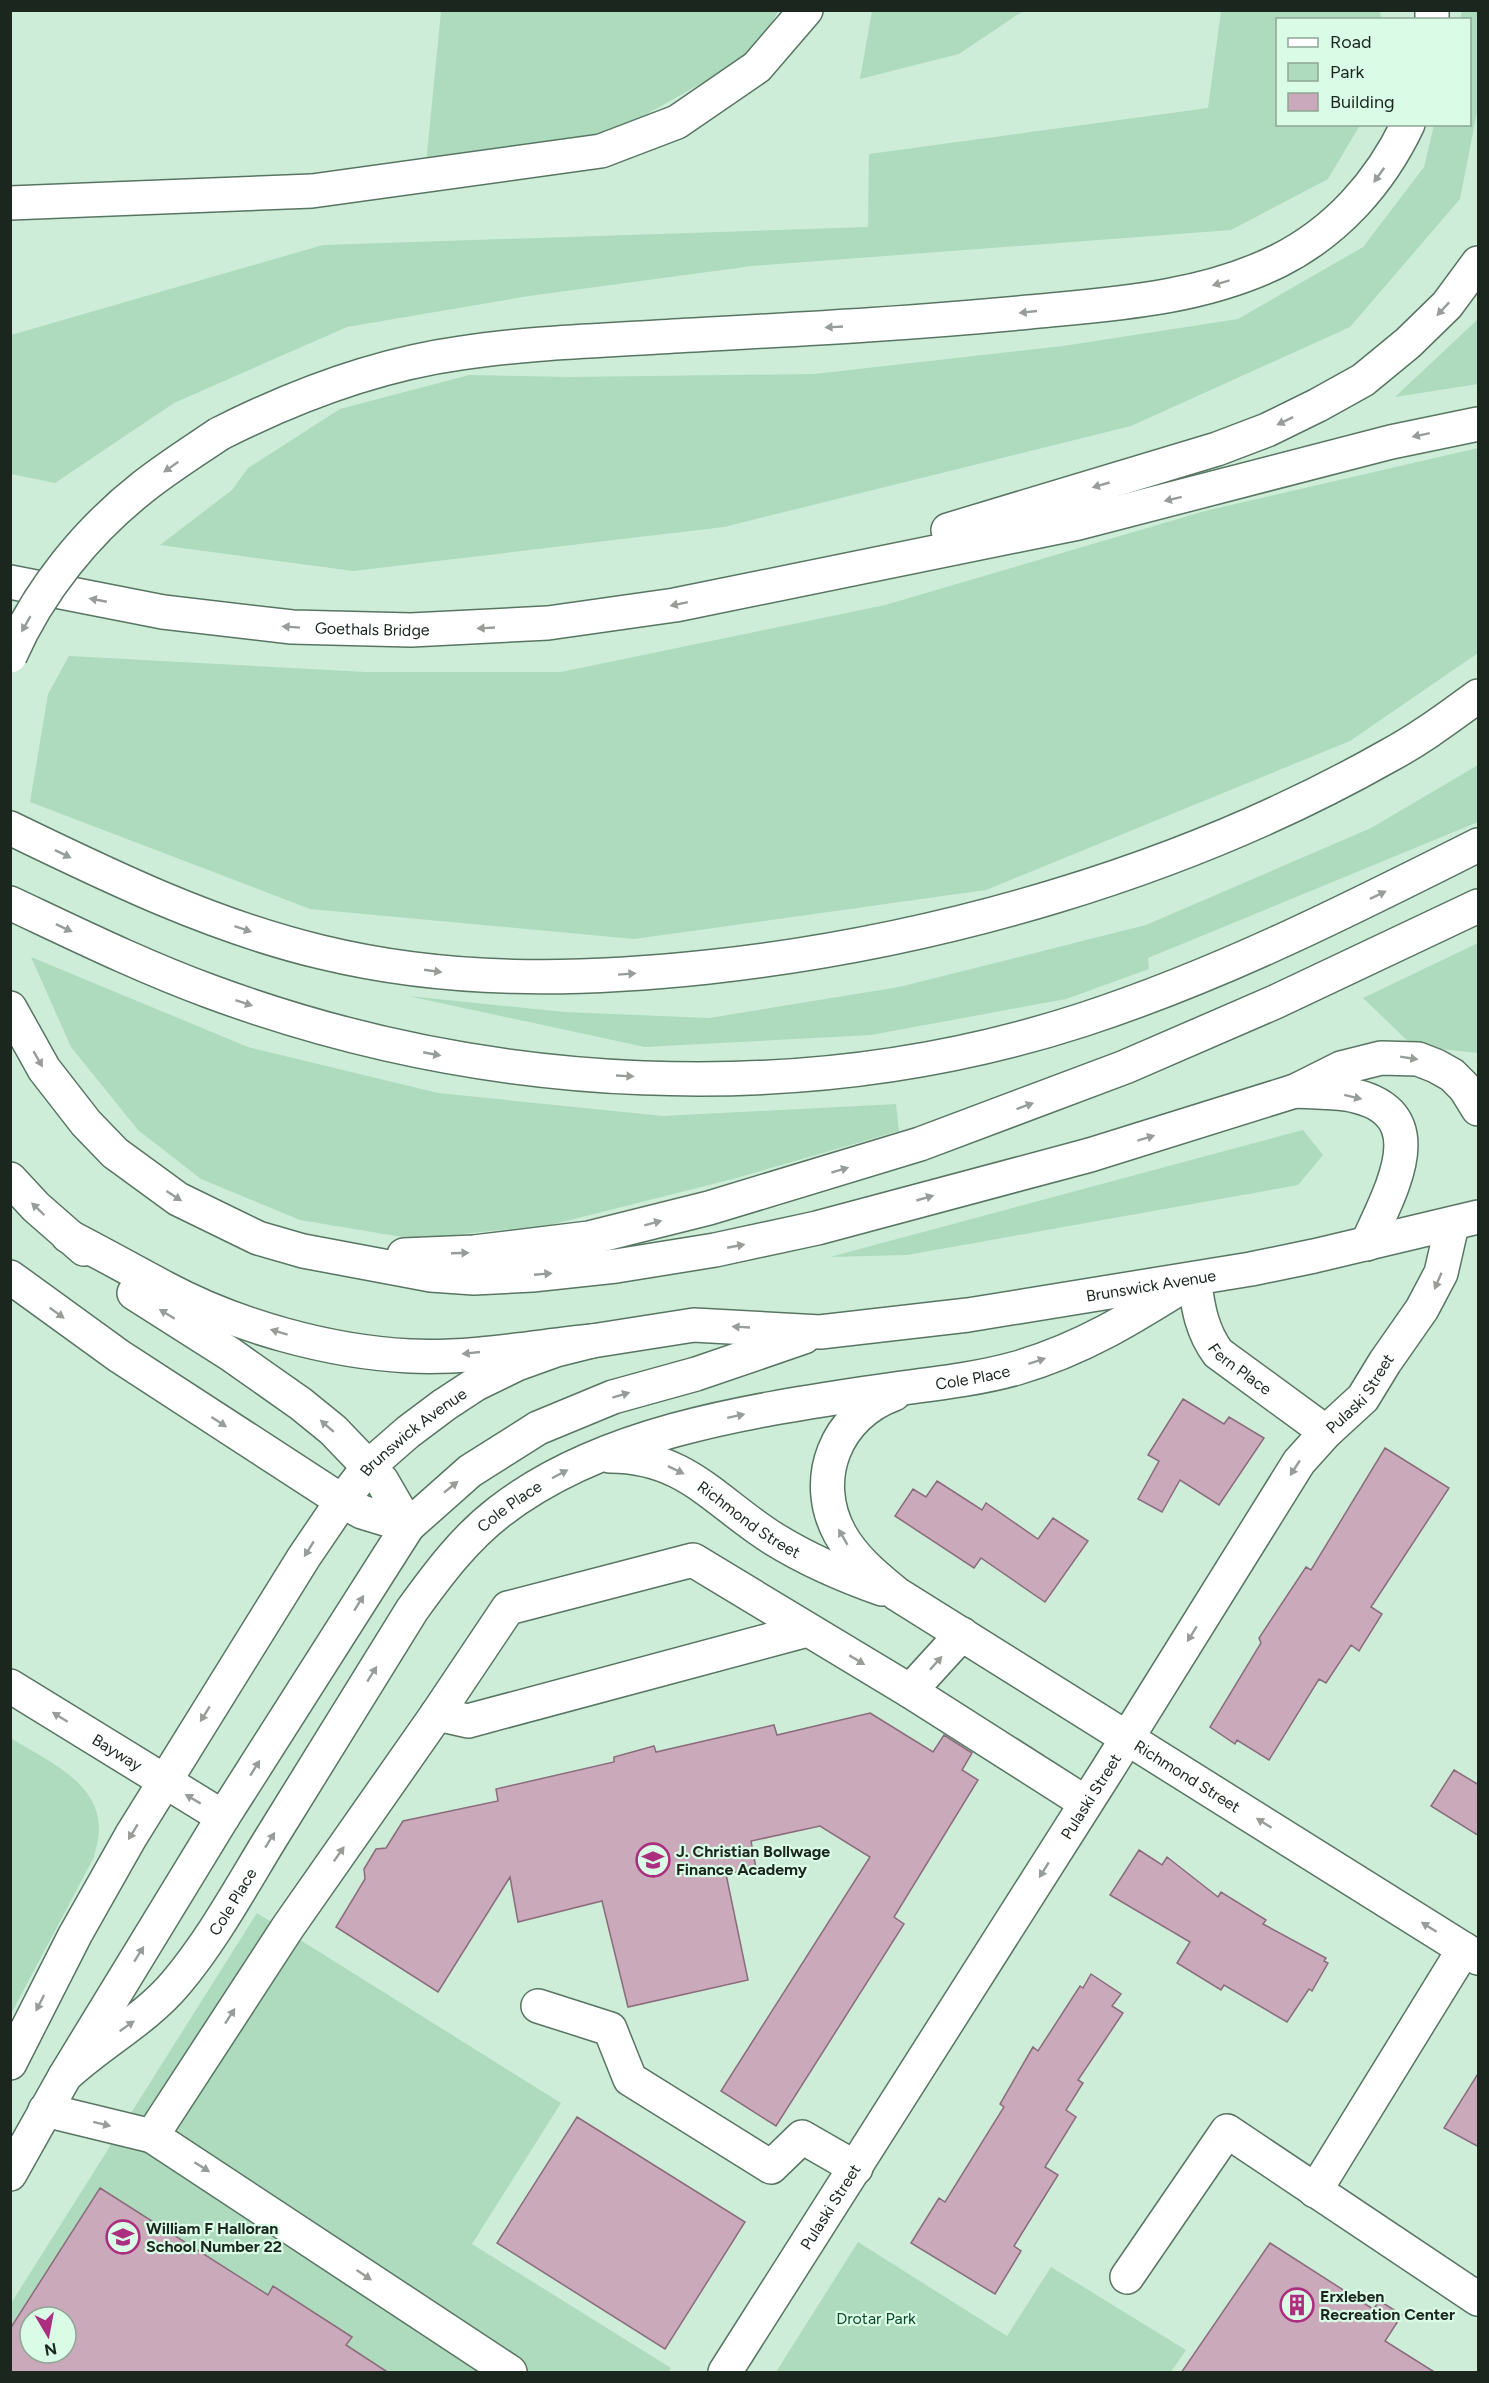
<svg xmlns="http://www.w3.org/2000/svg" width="1489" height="2383" font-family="Figtree,sans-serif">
  <rect width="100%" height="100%" fill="#cdedd8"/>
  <path fill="#aedbbd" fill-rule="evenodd" d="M441,11H778L757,52L599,141L426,164Z
    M872,11V10L1023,11L959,54L860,79Z
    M1221,11H1380L1381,19L1278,20V124L1360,125L1328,179L1231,230L752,266L529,296L347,327L174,403L55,483L11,474V335L323,245L868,227L869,154L1208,108Z
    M1462,11H1478V107L1460,199L1350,327L1131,426L724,527L353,571L160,545L232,490L248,468L340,409L469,375L568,377L814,374L1063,346L1238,319L1363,247L1424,167L1434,125L1470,124V20L1460,19Z
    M1478,319V384L1395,397Z
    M1478,448V653L1350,741L986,890L634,939L310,909L30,802L48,694L69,656L366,672H561L885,605L1205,511Z
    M1478,765V822L1148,958L1149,969L1066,999L871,1035L645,1047L408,996L565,1012L709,1018L899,987L1146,925L1371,828Z
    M1478,943V1053L1413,1046L1363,998Z
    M31,957L248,1047L438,1093L663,1116L896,1104L899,1131L733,1179L550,1225L414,1239L300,1220L201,1179L138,1130L71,1047Z
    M1303,1130L1323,1155L1298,1185L907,1255L830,1257Z
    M11,1738C45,1760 99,1781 99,1829C99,1838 96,1848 94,1857L11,2014Z
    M257,1913L561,2103L472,2244L671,2368L668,2372H11L10,2305ZM30,2317H66V2353H30Z
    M858,2242L1007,2336L1051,2267L1186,2350L1171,2372H776Z"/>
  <path fill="#caa9ba" stroke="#8a6c7c" stroke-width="1.5" fill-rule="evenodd" d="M1183,1399L1224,1424L1229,1417L1264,1438L1219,1505L1180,1480L1162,1512L1138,1499L1159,1461L1148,1455Z
    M1385,1448L1449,1488L1371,1607L1382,1614L1359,1651L1351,1645L1326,1683L1319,1679L1269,1760L1237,1740L1235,1744L1210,1727L1261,1643L1259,1638L1306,1567L1311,1570Z
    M937,1481L982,1510L986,1503L1038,1539L1053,1518L1088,1541L1045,1602L981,1558L974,1568L895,1516L913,1489L926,1497Z
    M870,1713L933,1752L944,1735L972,1753L962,1770L978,1780L894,1917L904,1924L776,2126L721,2091L870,1857L820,1826L751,1841L756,1868L726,1874L748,1980L628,2007L602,1901L518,1922L510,1877L438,1992L336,1927L365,1879L364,1869L376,1849L386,1848L403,1821L498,1801L496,1789L614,1762V1757L654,1746L656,1752L774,1725L777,1735Z
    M1454,1770L1479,1785V1836L1431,1806Z
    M1139,1850L1162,1865L1167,1857L1218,1897L1221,1892L1266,1920L1263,1924L1326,1958L1324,1961L1328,1963L1312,1991L1309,1989L1287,2022L1224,1985L1221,1990L1177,1963L1190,1942L1110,1895Z
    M1091,1974L1121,1994L1112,2006L1123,2013L1078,2080L1083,2083L1066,2110L1076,2117L1045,2167L1058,2175L1014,2246L1021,2251L995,2294L911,2243L939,2198L945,2202L1004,2107L1000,2104L1033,2047L1038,2051L1080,1986L1083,1988Z
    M1479,2072V2147L1444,2128Z
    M577,2117L745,2222L665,2349L497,2243Z
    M100,2188L268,2295L273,2286L352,2337L346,2345L389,2373H10V2329ZM30,2317H66V2353H30Z
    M1270,2243L1373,2309L1380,2301L1402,2315L1385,2341L1436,2373H1181Z"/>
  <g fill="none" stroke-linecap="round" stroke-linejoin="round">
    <defs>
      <g id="minor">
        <path d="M10,203L312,191L601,151L677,122L757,67L806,10"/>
        <path id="s1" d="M894,1394C836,1415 810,1479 840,1534C854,1559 875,1576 897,1594L1478,1958"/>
        <path id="s2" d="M610,1456C686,1456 715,1502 774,1539C808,1560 845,1576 882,1589"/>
        <path id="s3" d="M10,1686L223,1817"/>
        <path d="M910,1691L962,1634"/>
        <path d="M437,1714L468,1721L807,1630"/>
        <path d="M538,2006L610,2029L630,2079L771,2167L802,2137L856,2168"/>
        <path d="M10,2063L75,1935L131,1836L304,1557L342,1501"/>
        <path id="s4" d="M65,2076C100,2043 145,2020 176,1983C213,1939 241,1887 271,1838C318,1762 365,1686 412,1610C438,1574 464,1539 499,1512C602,1432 749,1411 874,1392C921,1385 971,1381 1017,1368C1085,1348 1135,1316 1194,1279C1198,1306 1201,1330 1218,1353L1326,1432"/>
        <path d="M45,2110L152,2136L288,1927L437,1714L508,1608L693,1560L910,1691L1086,1803"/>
        <path d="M152,2136L510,2372"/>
        <path d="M10,2174L65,2076L223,1817L408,1526"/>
        <path d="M1315,2191L1464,1949"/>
        <path d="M1127,2277L1227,2131L1478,2299"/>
        <path id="s5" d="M725,2372L1106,1772L1299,1462L1326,1432L1363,1398L1385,1362L1422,1309L1441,1273L1452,1225"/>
      </g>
      <g id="major">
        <path id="s6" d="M342,1501L369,1466L408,1432L444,1405L476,1384L517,1364L556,1350L592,1341L694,1325L820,1332L968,1315L1251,1269L1314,1256L1478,1217"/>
        <path d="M408,1526L470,1471L538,1428L613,1397L696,1374L804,1337"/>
      </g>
      <g id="highway">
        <path d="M1432,20V10"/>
        <path d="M219,434C296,395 375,365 461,353C526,343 592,341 658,337C782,330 906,324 1029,312C1113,304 1201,299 1278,261C1336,232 1380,183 1408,124"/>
        <path d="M948,530L1217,449L1267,430L1318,405L1363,380L1408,343L1447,305L1478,263"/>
        <path id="s7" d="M10,582L163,612L292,627L411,630L548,623L675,605L1078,523L1391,442L1478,424"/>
        <path d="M10,828C111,877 212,926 321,952C448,983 578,981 708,967C939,942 1185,871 1388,756C1420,739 1449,717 1478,696"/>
        <path d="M10,903C76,934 141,966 209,991C484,1093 801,1111 1082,1020C1220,975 1349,910 1478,845"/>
        <path d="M10,1008L44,1069L86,1123L115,1153L178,1199L258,1238L303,1251L431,1275L474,1278L532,1275L616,1266L715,1250L817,1228L1090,1155L1295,1091L1341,1068L1381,1058L1418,1059L1436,1066L1452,1075L1465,1088L1478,1109"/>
        <path d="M1295,1091C1312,1092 1329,1092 1346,1094C1439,1110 1391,1189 1367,1244"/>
        <path d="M10,1179L36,1207L84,1249"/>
        <path d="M68,1236C101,1253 133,1271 165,1288C236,1326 329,1352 410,1356C469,1359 533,1347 592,1341"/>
        <path d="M404,1255L474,1252L589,1238L709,1208L920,1144L1125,1067L1275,1002L1478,906"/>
        <path d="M10,1277L119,1356L342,1501L362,1512L408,1526"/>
        <path d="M134,1293L230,1354L301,1404L333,1430L382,1481L408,1526"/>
      </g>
    </defs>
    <use href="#minor" stroke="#587563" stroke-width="36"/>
    <use href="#major" stroke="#587563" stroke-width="36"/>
    <use href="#highway" stroke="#587563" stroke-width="36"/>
    <use href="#minor" stroke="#fff" stroke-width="33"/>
    <use href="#major" stroke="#fff" stroke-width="33"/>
    <use href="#highway" stroke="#fff" stroke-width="33"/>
    <defs>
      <path id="highway-bridge" d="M10,656C39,590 87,531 143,487C167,468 194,451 219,434"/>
    </defs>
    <use href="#highway-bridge" stroke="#587563" stroke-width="36" stroke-linecap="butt"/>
    <use href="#highway-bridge" stroke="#fff" stroke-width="33"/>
  </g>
  <defs><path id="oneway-solid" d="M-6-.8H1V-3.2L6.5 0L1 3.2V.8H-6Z" transform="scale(1.5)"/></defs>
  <g fill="#989d9a">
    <use href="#oneway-solid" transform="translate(1379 175) rotate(126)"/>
    <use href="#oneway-solid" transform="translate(1221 283) rotate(163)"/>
    <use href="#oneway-solid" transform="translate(1443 309) rotate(133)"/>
    <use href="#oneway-solid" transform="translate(1028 312) rotate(174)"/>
    <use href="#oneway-solid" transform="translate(834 327) rotate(177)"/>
    <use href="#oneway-solid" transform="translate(1285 421) rotate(154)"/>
    <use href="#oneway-solid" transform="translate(1421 435) rotate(168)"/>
    <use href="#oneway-solid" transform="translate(171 467) rotate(145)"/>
    <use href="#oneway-solid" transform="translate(1101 485) rotate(164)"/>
    <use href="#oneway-solid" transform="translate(1173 499) rotate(166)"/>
    <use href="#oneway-solid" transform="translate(98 600) rotate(-169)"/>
    <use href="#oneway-solid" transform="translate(679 604) rotate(168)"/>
    <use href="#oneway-solid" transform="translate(26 624) rotate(120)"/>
    <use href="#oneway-solid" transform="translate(291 627) rotate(-176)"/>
    <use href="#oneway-solid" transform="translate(486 628) rotate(177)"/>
    <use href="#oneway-solid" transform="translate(63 854) rotate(26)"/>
    <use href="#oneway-solid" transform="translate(1378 895) rotate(-26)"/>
    <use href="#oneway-solid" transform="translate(64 928) rotate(25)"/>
    <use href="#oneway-solid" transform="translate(243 929) rotate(19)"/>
    <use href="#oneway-solid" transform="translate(433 971) rotate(8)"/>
    <use href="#oneway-solid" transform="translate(627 974) rotate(-4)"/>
    <use href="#oneway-solid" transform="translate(244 1003) rotate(18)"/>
    <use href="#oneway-solid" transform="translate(432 1054) rotate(11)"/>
    <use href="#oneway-solid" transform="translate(1409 1058) rotate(9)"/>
    <use href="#oneway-solid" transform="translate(38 1059) rotate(60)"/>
    <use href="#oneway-solid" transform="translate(625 1076) rotate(3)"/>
    <use href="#oneway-solid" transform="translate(1353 1097) rotate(14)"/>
    <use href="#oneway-solid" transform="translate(1025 1106) rotate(-20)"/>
    <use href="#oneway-solid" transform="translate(1146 1138) rotate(-17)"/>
    <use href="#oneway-solid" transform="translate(840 1170) rotate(-17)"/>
    <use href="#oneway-solid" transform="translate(174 1196) rotate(33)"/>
    <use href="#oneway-solid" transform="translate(925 1198) rotate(-16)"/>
    <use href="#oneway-solid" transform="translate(38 1209) rotate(-136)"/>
    <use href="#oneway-solid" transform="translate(653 1223) rotate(-15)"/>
    <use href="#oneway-solid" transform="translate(736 1246) rotate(-11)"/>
    <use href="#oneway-solid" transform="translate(460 1253) rotate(-2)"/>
    <use href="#oneway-solid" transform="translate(543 1274) rotate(-5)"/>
    <use href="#oneway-solid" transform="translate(1438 1281) rotate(113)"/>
    <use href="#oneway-solid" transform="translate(57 1313) rotate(36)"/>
    <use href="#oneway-solid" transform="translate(167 1314) rotate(-149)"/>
    <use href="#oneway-solid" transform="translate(741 1327) rotate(-177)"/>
    <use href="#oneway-solid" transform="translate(279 1332) rotate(-163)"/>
    <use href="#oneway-solid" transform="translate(471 1353) rotate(174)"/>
    <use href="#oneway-solid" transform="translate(1037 1361) rotate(-18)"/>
    <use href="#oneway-solid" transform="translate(621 1395) rotate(-17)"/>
    <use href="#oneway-solid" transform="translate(736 1416) rotate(-12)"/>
    <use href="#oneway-solid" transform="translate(219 1422) rotate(33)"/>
    <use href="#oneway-solid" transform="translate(327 1426) rotate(-139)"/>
    <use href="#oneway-solid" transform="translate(1295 1468) rotate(123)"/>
    <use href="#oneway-solid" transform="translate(676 1470) rotate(26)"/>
    <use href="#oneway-solid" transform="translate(560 1474) rotate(-28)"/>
    <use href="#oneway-solid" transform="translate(451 1487) rotate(-39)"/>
    <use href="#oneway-solid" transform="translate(843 1537) rotate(-120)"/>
    <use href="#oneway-solid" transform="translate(309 1549) rotate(122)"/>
    <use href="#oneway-solid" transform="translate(359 1603) rotate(-58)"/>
    <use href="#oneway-solid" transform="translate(1192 1634) rotate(122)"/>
    <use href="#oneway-solid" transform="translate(857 1660) rotate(31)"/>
    <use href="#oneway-solid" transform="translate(936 1663) rotate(-48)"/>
    <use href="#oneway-solid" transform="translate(372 1674) rotate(-58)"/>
    <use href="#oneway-solid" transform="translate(205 1714) rotate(122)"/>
    <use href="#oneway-solid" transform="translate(60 1717) rotate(-148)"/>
    <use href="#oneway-solid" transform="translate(255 1768) rotate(-58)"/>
    <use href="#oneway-solid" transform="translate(193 1799) rotate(-149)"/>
    <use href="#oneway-solid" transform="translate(1264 1823) rotate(-148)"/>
    <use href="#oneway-solid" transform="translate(133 1832) rotate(121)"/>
    <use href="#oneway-solid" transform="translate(270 1840) rotate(-58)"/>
    <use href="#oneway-solid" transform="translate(339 1854) rotate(-55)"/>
    <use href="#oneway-solid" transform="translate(1044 1870) rotate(122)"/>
    <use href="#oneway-solid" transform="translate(1429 1927) rotate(-148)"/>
    <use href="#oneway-solid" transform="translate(139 1954) rotate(-58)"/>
    <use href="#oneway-solid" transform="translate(40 2003) rotate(117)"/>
    <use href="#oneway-solid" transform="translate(230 2016) rotate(-57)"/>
    <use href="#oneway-solid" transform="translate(127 2026) rotate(-35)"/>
    <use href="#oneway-solid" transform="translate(102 2124) rotate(14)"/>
    <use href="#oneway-solid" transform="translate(202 2167) rotate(32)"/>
    <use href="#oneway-solid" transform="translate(364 2275) rotate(34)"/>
  </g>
  <defs>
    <symbol id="school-ring" viewBox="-11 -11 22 22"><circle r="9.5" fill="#dafbe5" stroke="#ab2e7f" stroke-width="1.5"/><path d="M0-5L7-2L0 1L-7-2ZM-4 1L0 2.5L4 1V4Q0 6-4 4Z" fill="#ab2e7f"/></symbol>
    <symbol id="building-ring" viewBox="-11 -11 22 22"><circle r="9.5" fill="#dafbe5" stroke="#ab2e7f" stroke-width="1.5"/><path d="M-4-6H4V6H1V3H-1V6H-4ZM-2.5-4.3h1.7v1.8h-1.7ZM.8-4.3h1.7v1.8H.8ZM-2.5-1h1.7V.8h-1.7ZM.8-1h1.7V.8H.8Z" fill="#ab2e7f"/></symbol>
  </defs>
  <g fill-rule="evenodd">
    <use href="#school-ring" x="634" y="1841" width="38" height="38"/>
    <use href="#school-ring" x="104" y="2218" width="38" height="38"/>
    <use href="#building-ring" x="1278" y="2286" width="38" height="38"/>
  </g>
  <g text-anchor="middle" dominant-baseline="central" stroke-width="4.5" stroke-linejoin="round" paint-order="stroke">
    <g font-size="16" fill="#1a261e" stroke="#dafbe5">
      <text stroke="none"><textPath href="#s7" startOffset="366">Goethals Bridge</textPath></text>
      <text stroke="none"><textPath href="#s6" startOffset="867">Brunswick Avenue</textPath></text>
      <text stroke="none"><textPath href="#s4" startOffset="1566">Fern Place</textPath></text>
      <text stroke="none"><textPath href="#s4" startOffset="1216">Cole Place</textPath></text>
      <text stroke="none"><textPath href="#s5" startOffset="1168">Pulaski Street</textPath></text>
      <text stroke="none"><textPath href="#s6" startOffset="100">Brunswick Avenue</textPath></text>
      <text stroke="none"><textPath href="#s4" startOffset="730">Cole Place</textPath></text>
      <text stroke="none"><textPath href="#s2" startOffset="156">Richmond Street</textPath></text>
      <text stroke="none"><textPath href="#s3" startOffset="126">Bayway</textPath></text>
      <text stroke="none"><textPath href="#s1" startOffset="597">Richmond Street</textPath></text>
      <text stroke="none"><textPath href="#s5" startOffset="682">Pulaski Street</textPath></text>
      <text stroke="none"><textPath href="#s4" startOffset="244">Cole Place</textPath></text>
      <text stroke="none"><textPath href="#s5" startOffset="196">Pulaski Street</textPath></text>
    </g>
    <g font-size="16" font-weight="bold" fill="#1a261e" stroke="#dafbe5" text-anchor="start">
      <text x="676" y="1851">J. Christian Bollwage<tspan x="676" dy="18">Finance Academy</tspan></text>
      <text x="146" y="2228">William F Halloran<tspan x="146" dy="18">School Number 22</tspan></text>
      <text x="1320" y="2296">Erxleben<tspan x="1320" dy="18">Recreation Center</tspan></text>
    </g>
    <g font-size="16" fill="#0e4b2c" stroke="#dafbe5">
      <text x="876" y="2318">Drotar Park</text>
    </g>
  </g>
  <rect width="1489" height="2383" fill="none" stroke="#1a261e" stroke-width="24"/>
  <rect x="1276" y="18" width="195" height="108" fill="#dafbe5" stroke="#8da695" stroke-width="1.5"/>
  <rect x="1288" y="38" width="30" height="9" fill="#ffffff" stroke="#8da695" stroke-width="1.5"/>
  <text x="1330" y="48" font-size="18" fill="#1a261e">Road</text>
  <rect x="1288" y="63" width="30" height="18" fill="#aedbbd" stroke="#8da695" stroke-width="1.5"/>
  <text x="1330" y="78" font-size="18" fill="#1a261e">Park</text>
  <rect x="1288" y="93" width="30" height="18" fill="#caa9ba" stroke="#8da695" stroke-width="1.5"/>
  <text x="1330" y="108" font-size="18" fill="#1a261e">Building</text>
  <g transform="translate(48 2335) rotate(170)"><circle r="28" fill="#dafbe5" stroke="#8da695" stroke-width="1.5"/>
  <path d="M0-4.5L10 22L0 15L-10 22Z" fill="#ab2e7f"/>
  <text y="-9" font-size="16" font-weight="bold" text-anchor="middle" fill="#1a261e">N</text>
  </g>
</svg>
